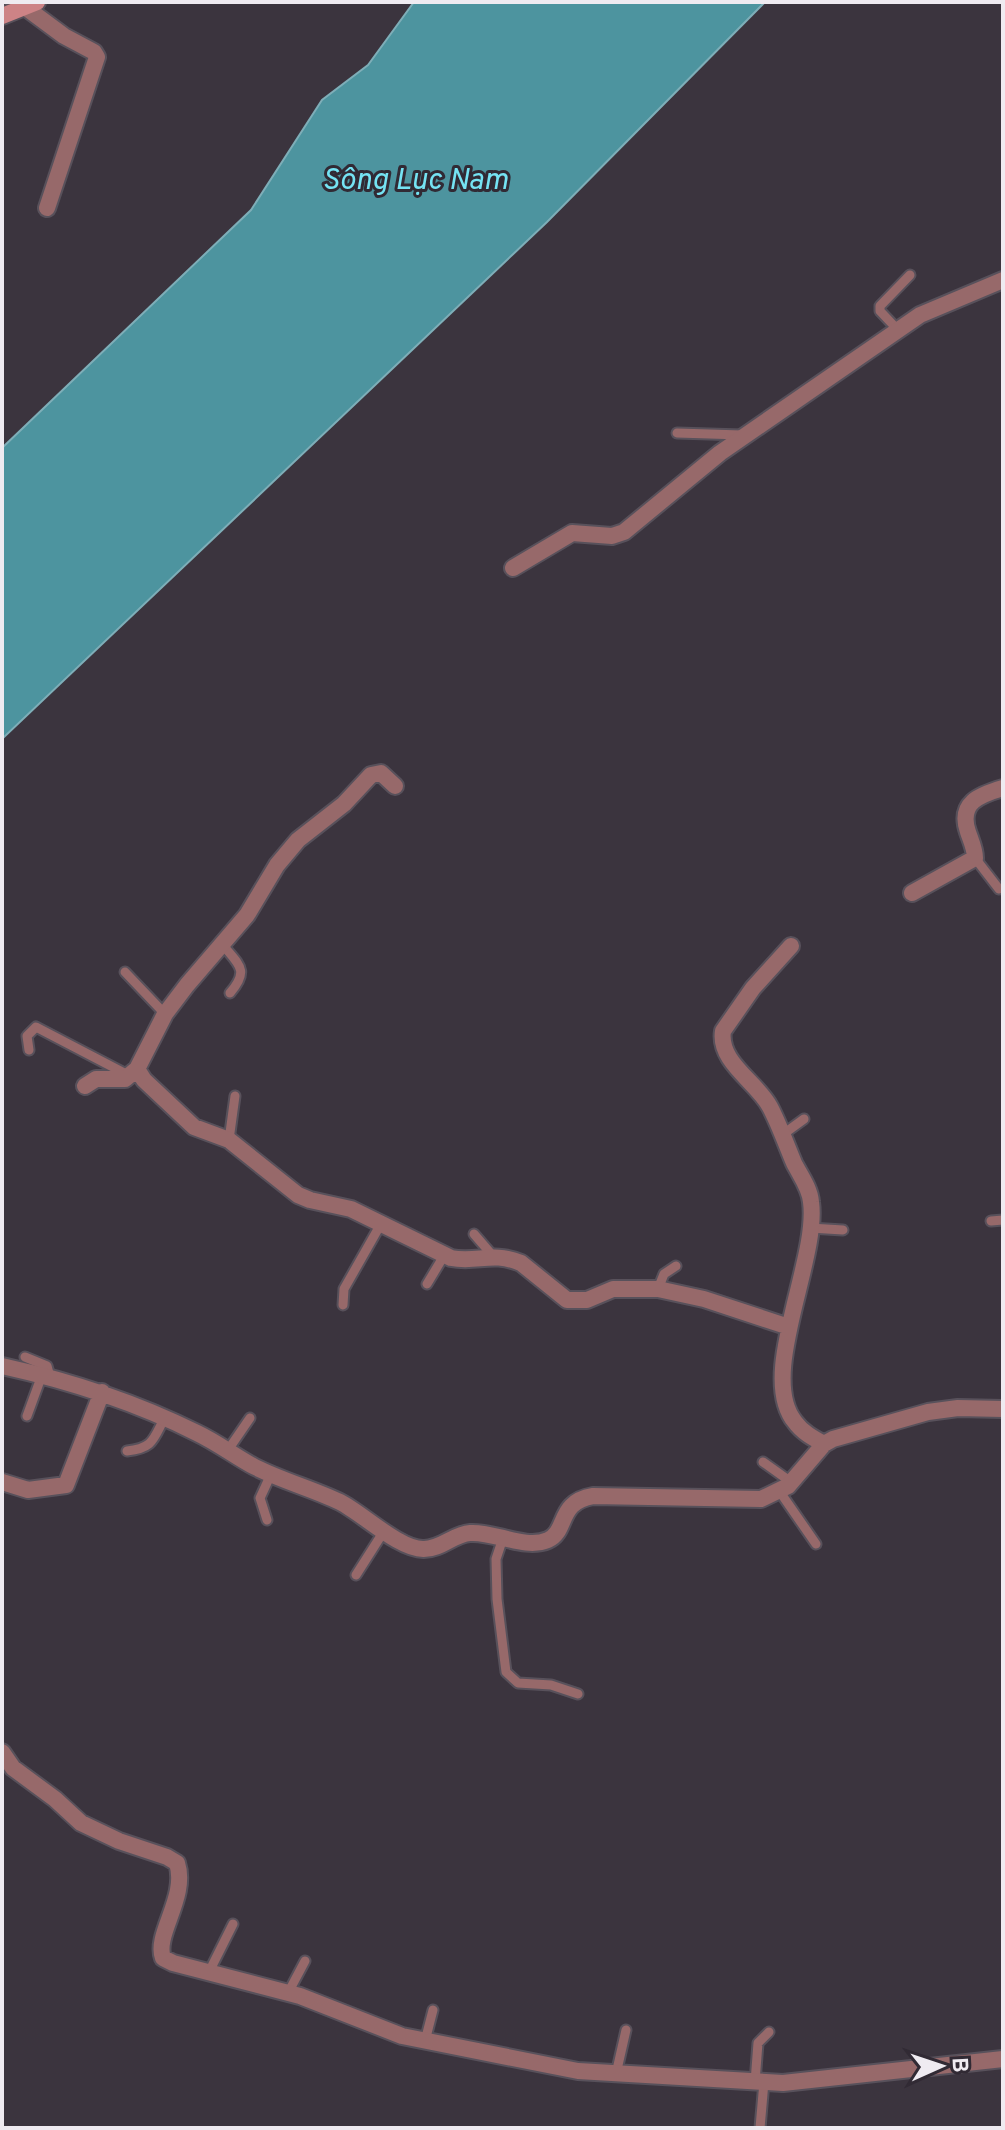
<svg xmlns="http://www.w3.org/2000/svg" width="1005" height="2130" font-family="Overpass,sans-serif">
  <rect width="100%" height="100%" fill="#3b343e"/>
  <path fill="#4d949f" stroke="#7eaeb8" stroke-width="2" d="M414,2H765L547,222L2,739V448L251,210L322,100L368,65Z"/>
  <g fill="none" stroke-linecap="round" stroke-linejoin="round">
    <defs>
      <path id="lane" d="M898,330L880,311V306L910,275
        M677,433L742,435
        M975,858L999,889
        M222,944C239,965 250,970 230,993
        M125,972L165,1014
        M29,1050L27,1036L36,1027L130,1076
        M782,1135L804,1119
        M229,1140L235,1096
        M991,1221L1003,1220
        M810,1228L843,1230
        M474,1234L493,1256
        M427,1284L445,1254
        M658,1289L664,1274L676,1266
        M343,1305L344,1289L382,1222
        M25,1357L47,1366L50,1377
        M27,1416L42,1375
        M228,1450L250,1418
        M127,1451C153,1448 153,1440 164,1419
        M763,1462L791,1482
        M780,1492L816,1544
        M267,1520L260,1498L271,1474
        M503,1538L496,1559L497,1599L506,1672L518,1683L551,1685L578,1694
        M356,1575L384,1531
        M209,1972L233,1924
        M288,1993L305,1961
        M425,2041L433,2010
        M616,2074L626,2030
        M755,2082L758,2043L769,2032
        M760,2128L764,2082"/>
      <path id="street" d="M25,7L64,36L94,52L97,57L47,208
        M513,568L572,533L612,536L624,532L720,453L920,315L1003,280
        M912,893L975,858C975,849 971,841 968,832C958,803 979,795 1003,788
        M791,946L753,988L723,1031C718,1062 757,1082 770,1107C779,1124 786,1144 794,1163C800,1175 810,1188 811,1202C819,1260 757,1376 795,1422C802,1432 813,1438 824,1444
        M137,1069L144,1080L194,1127L229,1140L298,1195L310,1200L351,1209L451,1258C478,1263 492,1251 521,1263L567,1300H587L613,1289H658L704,1299L789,1327
        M85,1086L96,1079H125L137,1069L165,1014L187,985L247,915L277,865L298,840L344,804L371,775L381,773L395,786
        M2,1366C70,1381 135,1402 197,1433C218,1443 236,1457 255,1467C283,1481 313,1489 340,1502C362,1513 400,1550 424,1549C441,1549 454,1534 470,1533C494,1531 525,1550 548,1540C568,1531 557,1502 593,1496L761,1499L788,1486L824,1444L833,1439L928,1412L958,1408L1003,1409
        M2,1482L28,1490L66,1485L102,1392
        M2,1752L13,1768L55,1799L81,1823L119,1841L167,1857L177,1863C188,1897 154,1935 163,1958L173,1963L300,1996L402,2036L578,2071L783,2083L1003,2059"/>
      <path id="secondary" d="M2,16L37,2"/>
    </defs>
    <use href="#lane" stroke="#58515b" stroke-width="13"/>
    <use href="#street" stroke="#58515b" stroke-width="20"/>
    <use href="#secondary" stroke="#58515b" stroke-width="20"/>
    <use href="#lane" stroke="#97696a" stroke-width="9"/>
    <use href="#street" stroke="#97696a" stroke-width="16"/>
    <use href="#secondary" stroke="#cd8386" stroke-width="16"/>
  </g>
  <g text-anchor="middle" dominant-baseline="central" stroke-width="6" stroke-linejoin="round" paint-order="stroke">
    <g font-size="30" font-style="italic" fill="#75e3f3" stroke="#312a34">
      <text x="415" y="181">Sông Lục Nam</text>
    </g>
  </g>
  <rect width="1005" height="2130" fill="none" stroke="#efebf1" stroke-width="8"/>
  <g transform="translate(941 2066) rotate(87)" stroke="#312a34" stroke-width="6" paint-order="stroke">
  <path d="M0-6L14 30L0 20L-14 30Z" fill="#efebf1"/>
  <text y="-12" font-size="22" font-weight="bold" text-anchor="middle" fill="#efebf1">B</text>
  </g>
</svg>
